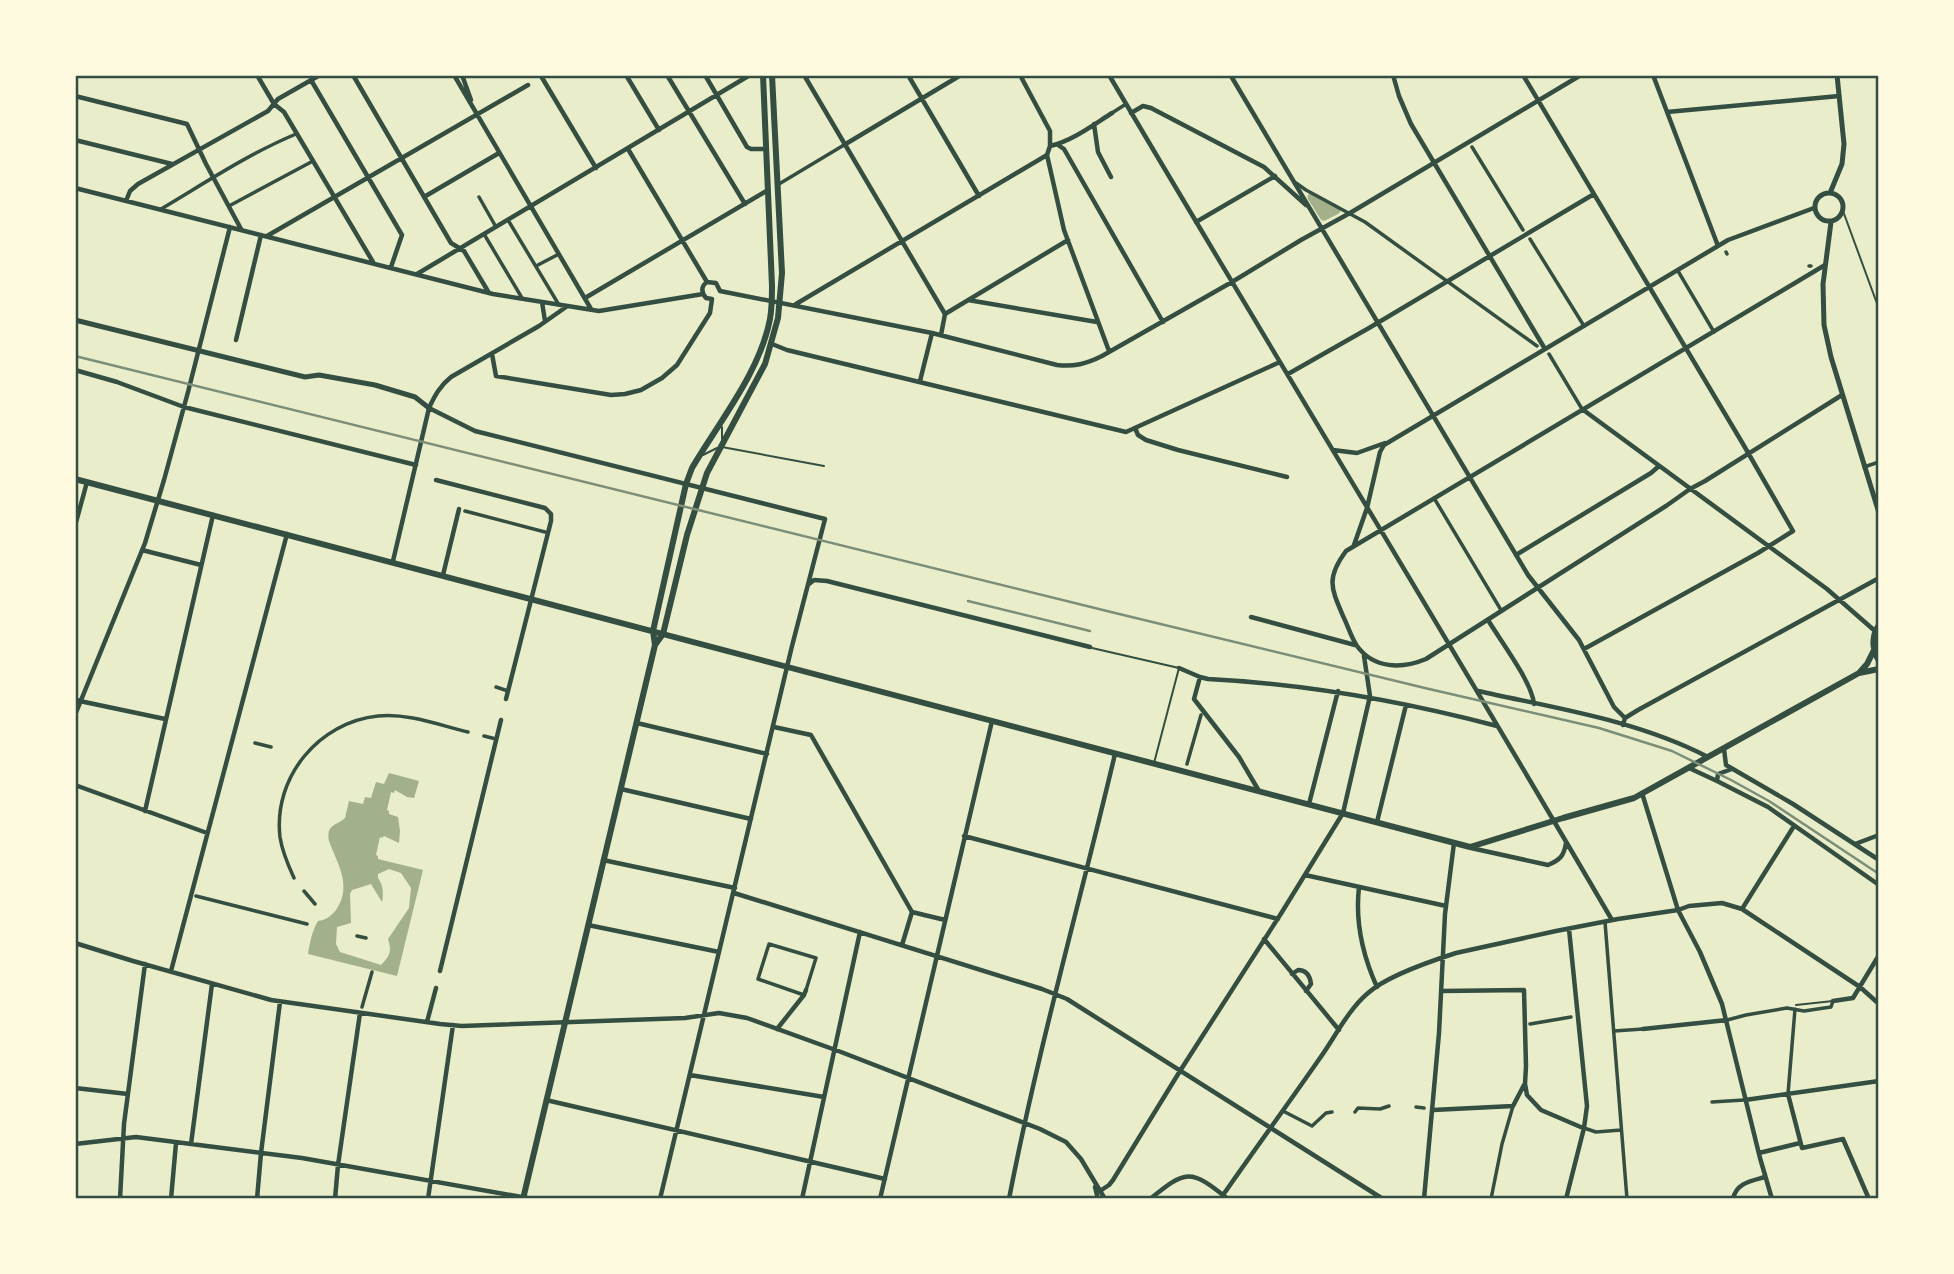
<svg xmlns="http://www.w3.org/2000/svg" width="1954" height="1274" font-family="Jost,sans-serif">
  <rect width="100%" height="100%" fill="#e9edc9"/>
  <path fill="#a3b18a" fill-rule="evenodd" d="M389,773L419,781L414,798L407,797L395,790L394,793L391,792L387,810L389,811V814L398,817L400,831L399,843L384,836L382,838L380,837L376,855L378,856V859L423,870L397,976L308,954C310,942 312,931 318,921C326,920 331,916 336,910C353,886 337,863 329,841C326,824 336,826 345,818L349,801L363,804L365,797L371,798L376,782L384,784ZM389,869L401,873L411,888L409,908L388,939C392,951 390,956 381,965L340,952L336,944L337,927L351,923L350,894L352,890L371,884L382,902C384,893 383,885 378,878V874Z"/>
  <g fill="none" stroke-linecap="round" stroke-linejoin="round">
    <path stroke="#a3b18a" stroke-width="9" d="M1312,197L1336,210L1324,216Z"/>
    <path stroke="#344e41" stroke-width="2" d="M1843,211L1879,309
      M722,427V439
      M722,447L824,466
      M703,455L717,448
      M1092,648L1179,668L1154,763
      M1796,1005L1833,1001"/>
    <path stroke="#344e41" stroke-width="3.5" d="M1112,113L1126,104
      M1472,147L1523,230
      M1296,183L1306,190L1365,222L1537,346
      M779,184L844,145
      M479,197L496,227
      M229,206L313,161
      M161,209C205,183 248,154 296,134
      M508,220L559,305
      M484,234L522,298
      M1530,239L1584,326
      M1726,252L1727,254
      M536,266L559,254
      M1809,266H1811
      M1678,271L1714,332
      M1549,354L1582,409
      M1864,467L1879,462
      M1434,498L1501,610
      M465,511L545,532
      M496,687L508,691
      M484,736L496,739
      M255,743L271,747
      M1187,764L1201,715
      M294,878C288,865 282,851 280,837C273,777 319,722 378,716C408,713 439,725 468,732
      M304,891L315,904
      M196,896L307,924
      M1605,922L1627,1199
      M357,936L366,938
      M804,995L758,979L769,944L816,958L806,990
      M362,1007L372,972
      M1727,1020L1746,1015L1787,1008L1804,1011L1831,1007L1833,1001
      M1530,1024L1571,1017
      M1614,1031L1643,1029
      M1788,1094L1795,1009
      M1712,1102L1744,1100
      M1416,1107L1424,1108
      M1283,1111L1312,1126L1326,1113L1332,1112
      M1355,1112L1358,1108L1380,1109L1389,1106
      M1584,1128L1596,1132L1621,1130
      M1491,1199L1502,1144L1513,1106"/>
    <path stroke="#344e41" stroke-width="4.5" d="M257,75L274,104L284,112L373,262
      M353,75L451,243L464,251L489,293
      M454,75L591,309
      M462,75L471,100
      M626,75L659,130
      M667,75L745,204
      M705,75L747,147L751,149H766
      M804,75L945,314L941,335
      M908,75L979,196
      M1109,75C1276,358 1447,637 1612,920
      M1393,75L1399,96L1411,124L1545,349
      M1523,75L1743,444L1793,531L1758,553L1584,649
      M1653,75L1718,246
      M541,76L596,168
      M1231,76L1528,575L1579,640L1614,707L1625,718
      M311,80L402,235L391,267
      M75,96L187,124L206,164L241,229
      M1667,112L1839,96
      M1131,113L1143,106L1151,108L1264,167L1306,205
      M1094,124L1098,152L1111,177
      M75,140L172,164
      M844,145L961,75
      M1058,145L1064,149L1163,322
      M1050,146C1072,141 1093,125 1112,113
      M628,149L707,282
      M1047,155L1064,230L1109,351
      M75,188L493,294L599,311L703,294
      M424,197L499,153
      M126,201L130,191L138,184L268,111L278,99L320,75
      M1196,222L1275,176
      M267,236L528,85
      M1825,265L1346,551C1326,578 1331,588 1343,616C1348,626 1351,637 1357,646C1374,669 1402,669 1426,659L1666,506L1690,489L1705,481L1842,395
      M417,274L750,75
      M707,282C701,286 701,292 706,298L712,299
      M707,282L716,283L720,291
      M720,291L932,333L1057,365C1074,367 1086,364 1102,356L1232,282L1301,240L1350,213L1581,75
      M585,298L768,190
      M968,300L1097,322
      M542,302L545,321
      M796,304L1047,155L1050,146V131L1020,75
      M945,314L1068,240
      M236,340L261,235
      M772,344L787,350L1126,432L1280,362
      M492,354L496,376L611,395L625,394L641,390L662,378L677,365L710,313L712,299
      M75,370L117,382L184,407L416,465
      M1288,374L1369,328L1594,194
      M920,381L932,333
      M429,408L475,431L825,519L792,646L660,1199
      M1582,409L1827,589L1875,631
      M1135,428L1138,435L1146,440L1178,450L1287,477
      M1333,450L1357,453L1385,443
      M436,480L545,508L551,514V521L506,699
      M75,526L87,482
      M1354,545L1367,508L1380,452L1384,445L1728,240L1814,208
      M142,550L201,565
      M1516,555L1651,473L1659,466
      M393,561L429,408C435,395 440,386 451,377L539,326L566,307
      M443,575L459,509
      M809,584L814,580L827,581L1090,647
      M1251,617L1355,645
      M1488,620C1500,640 1532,682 1534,704
      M1179,668L1200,677L1208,679C1307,684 1402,701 1497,726
      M1200,677L1194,699L1239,757L1259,791
      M1478,691C1554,708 1637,720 1708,757
      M75,700L165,719
      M75,715L145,543L164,480L188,392L230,227
      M637,723L767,754
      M1623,725L1625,718L1638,710L1879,578
      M774,727L811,735L912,912
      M1724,749L1726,765L1793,804L1879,860
      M1689,768L1717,781L1768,807L1879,885
      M1717,781L1718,774L1732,769
      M75,785L207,833
      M621,789L751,819
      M1642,793L1678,910L1700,952L1722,1004L1760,1158L1772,1199
      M1309,804L1338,691
      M145,811L213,515
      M1377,822L1406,705
      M964,836L1278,919
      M1855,844L1879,835
      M1471,848L1548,865C1560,860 1564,856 1566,843
      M603,860L735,888
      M1305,875L1446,906
      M1359,887C1355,922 1362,954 1377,987
      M734,893L1042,989L1067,999L1383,1199
      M1742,909L1794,826
      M912,912L945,920
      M588,925L719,952
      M1264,939L1339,1030
      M75,943L133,961L271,1000L440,1024L462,1026L685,1018L719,1013L747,1018L841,1052L1040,1129L1066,1142L1081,1159L1105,1199
      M902,945L912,912
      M171,971L287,534
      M440,971L501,720
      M1292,974L1298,970C1306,970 1310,976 1311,984L1306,991
      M1442,991L1524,990L1526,1066L1525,1084L1527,1095L1541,1110L1583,1128
      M1833,1001L1853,998L1879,955
      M427,1022L436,988
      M777,1029L804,995L806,990
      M1643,1029L1727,1020
      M690,1075L824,1097
      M75,1088L128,1094
      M1788,1094L1802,1148L1843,1139L1869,1199
      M546,1100L885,1179
      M1745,1100L1879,1081
      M1433,1110L1513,1106L1524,1085
      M75,1144L136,1137L302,1158L533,1199
      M191,1144L212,984
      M1759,1153L1800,1143
      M1095,1187L1098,1199
      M1100,1191L1109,1185L1113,1180L1180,1071L1282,912L1343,813L1370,696L1364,656
      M1223,1195C1255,1149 1288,1104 1320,1058C1335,1037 1348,1010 1368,993C1387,976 1431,961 1456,953L1556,931L1618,919L1678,910L1689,906L1722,903L1742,909L1860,987L1879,1004
      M120,1199L124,1124L145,964
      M171,1199L176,1143
      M257,1199L261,1153L280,1002
      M335,1199L338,1165L360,1013
      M428,1199L453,1025
      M802,1199L860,932
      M880,1199L992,721
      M1009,1199C1038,1049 1080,902 1115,754
      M1150,1199C1186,1170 1190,1168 1228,1199
      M1424,1199L1439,1033L1445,914L1454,843
      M1566,1199L1584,1128L1587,1106L1569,929
      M1733,1199C1736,1183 1751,1181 1765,1177"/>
    <path stroke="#344e41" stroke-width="5" d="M1217,75H1243
      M1815 207a14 14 0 1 1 28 0a14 14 0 1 1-28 0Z
      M1830,193L1842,164L1844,144L1837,75
      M1831,222L1823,284L1824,325L1831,357L1879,513
      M75,320L305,377L319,375L375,385L415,397L429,408"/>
    <path stroke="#344e41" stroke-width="6" d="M75,479L1470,847L1563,818L1634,798L1859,673L1867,664L1874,650
      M1879,625C1871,637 1872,649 1879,661
      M655,645L663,634L687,535L707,473L765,364L778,318L782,273L772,75
      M1859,673L1879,669
      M523,1199L655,645L653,631L686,484L692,468C719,422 760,372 770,319C772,308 772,297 772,286L763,75"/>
    <path stroke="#7c8e77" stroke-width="2.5" d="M75,356L1111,612L1429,689L1599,728L1672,751L1731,780L1769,801L1879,874
      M968,601L1090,631"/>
  </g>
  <rect width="1954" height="1274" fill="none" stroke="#fefae0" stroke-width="154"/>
  <rect x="77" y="77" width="1800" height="1120" fill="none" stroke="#344e41" stroke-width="2.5"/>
</svg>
